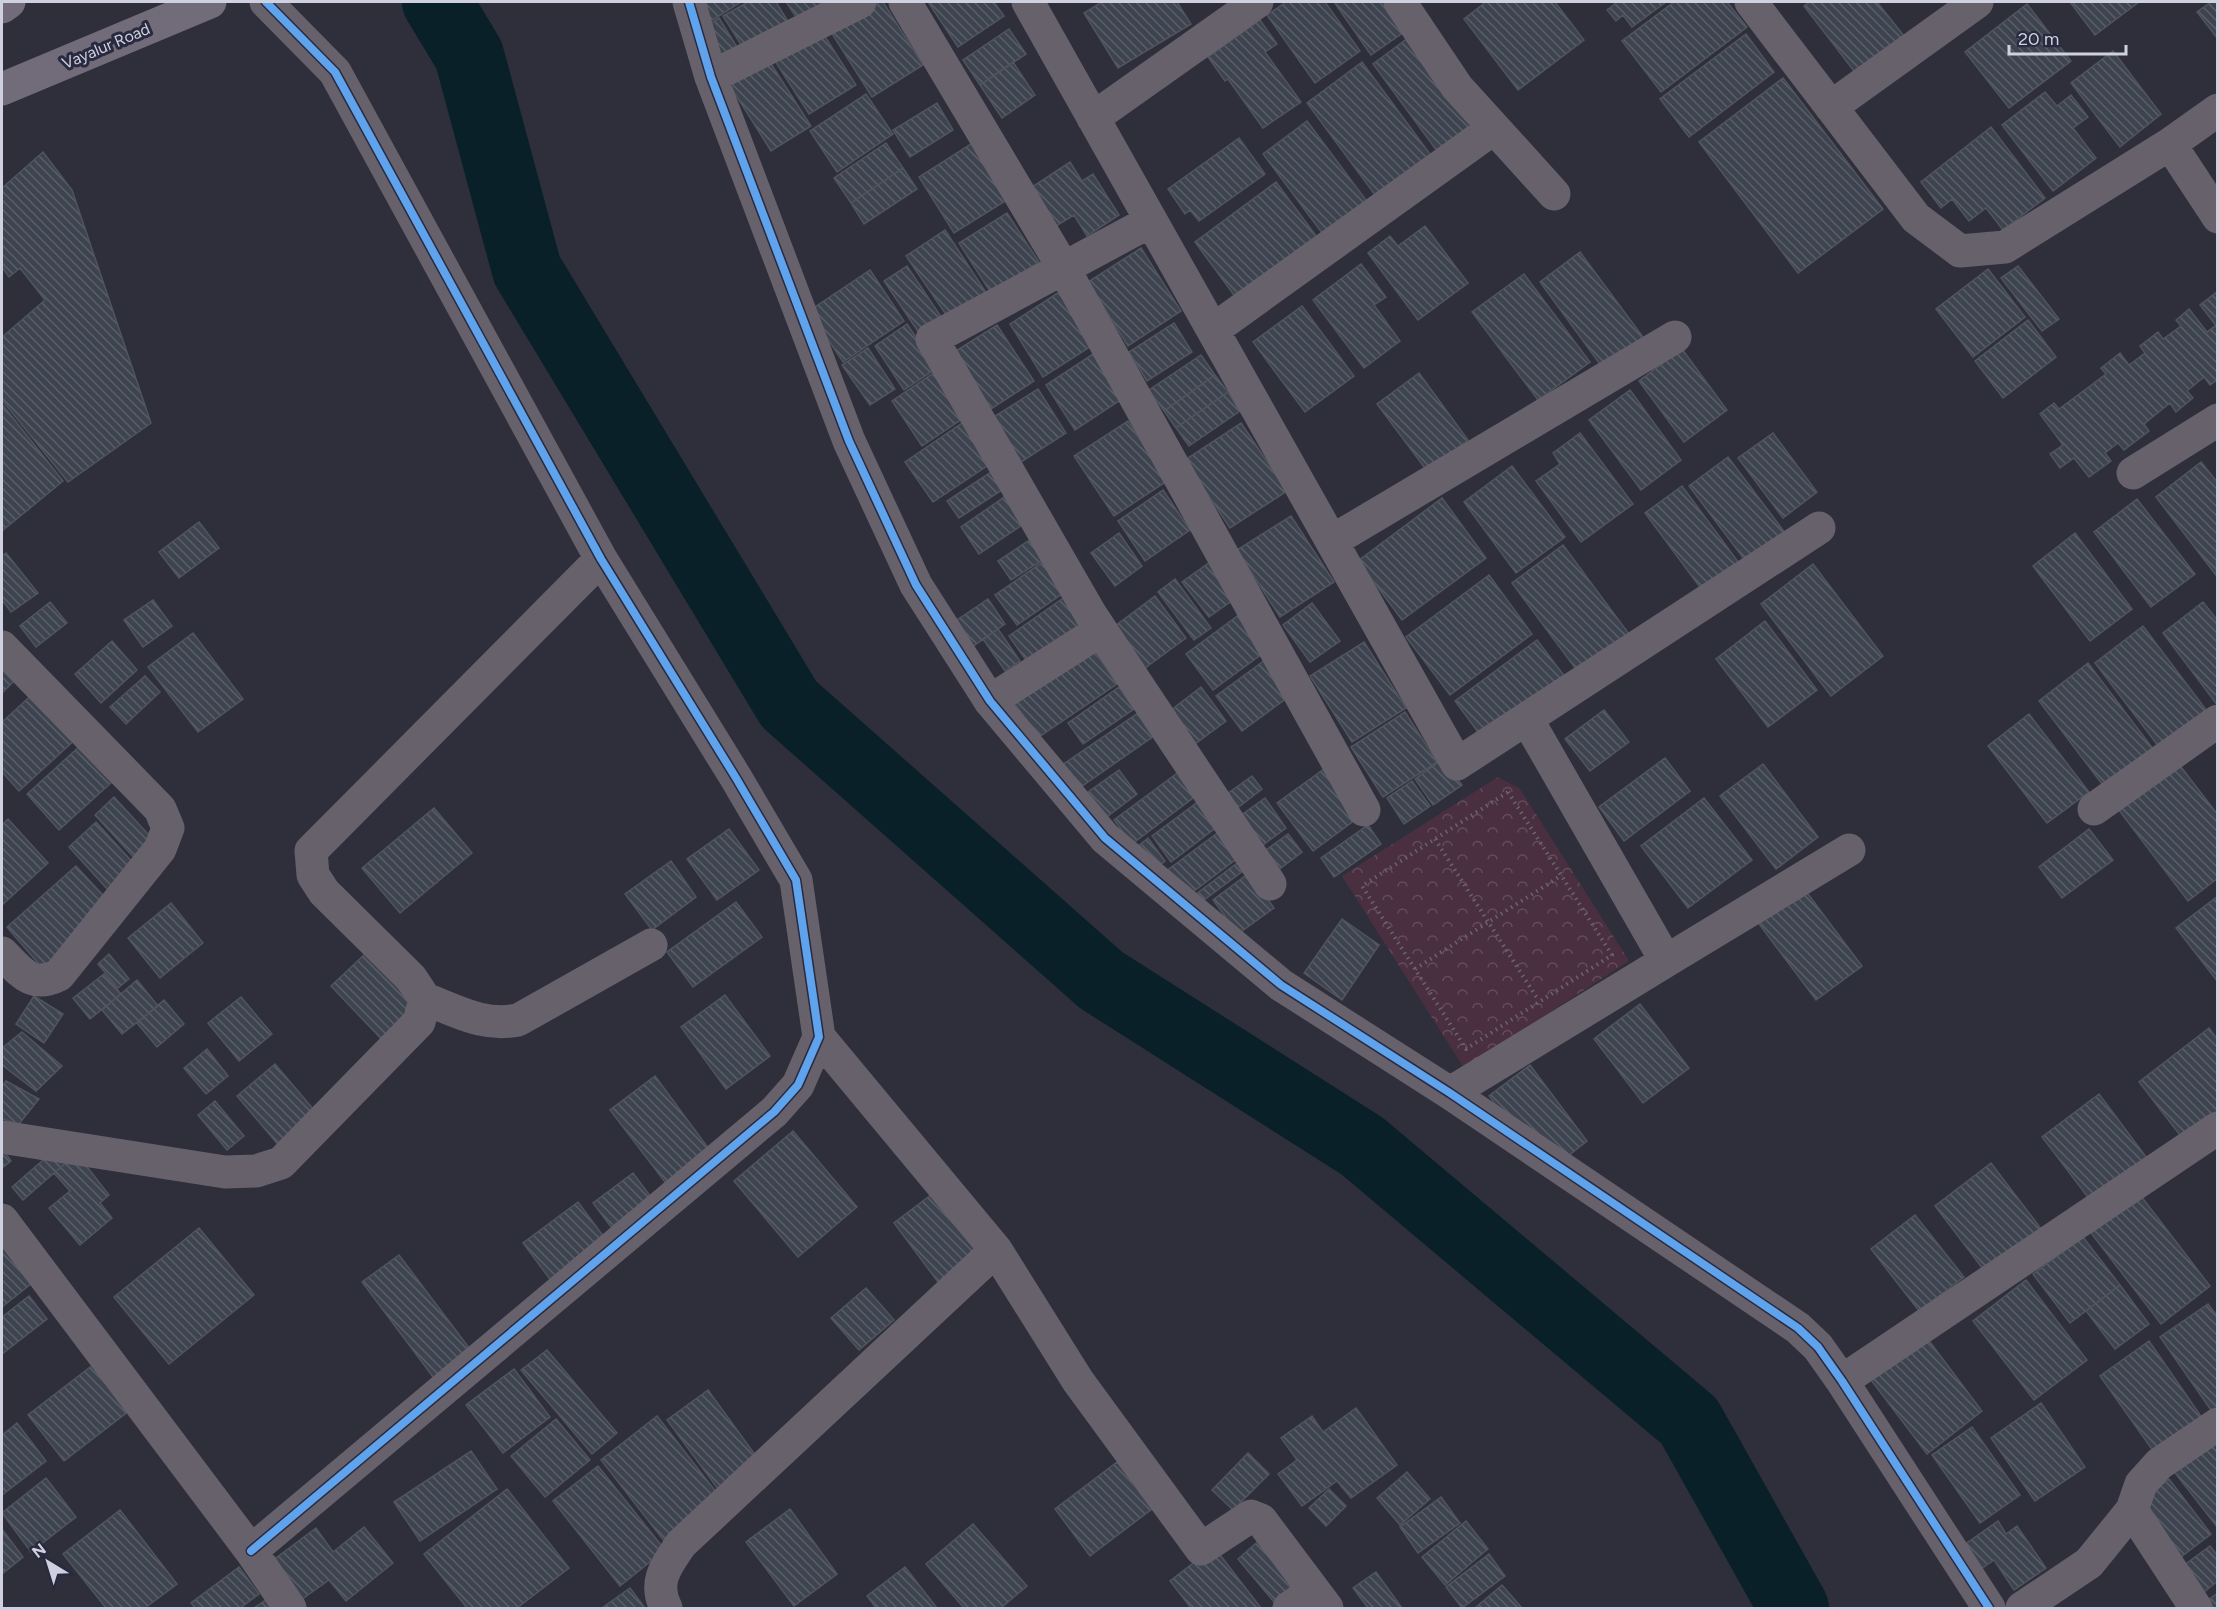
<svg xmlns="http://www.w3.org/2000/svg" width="2219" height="1610" font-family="Figtree,sans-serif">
  <defs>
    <pattern id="park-crowns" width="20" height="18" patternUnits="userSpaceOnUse" patternTransform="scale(1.5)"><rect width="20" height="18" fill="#4a2f41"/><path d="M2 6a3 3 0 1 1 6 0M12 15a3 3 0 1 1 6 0" fill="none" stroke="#634c5c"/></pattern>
    <pattern id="building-back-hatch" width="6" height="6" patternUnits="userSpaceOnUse" patternTransform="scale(1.5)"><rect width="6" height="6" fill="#3e444f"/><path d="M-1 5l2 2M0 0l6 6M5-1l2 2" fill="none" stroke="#595e68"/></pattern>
  </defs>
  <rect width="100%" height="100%" fill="#2e2f3b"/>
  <path fill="url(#park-crowns)" d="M1498,777L1520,789L1629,961L1464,1068L1342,876Z"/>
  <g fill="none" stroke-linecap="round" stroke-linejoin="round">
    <path stroke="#092028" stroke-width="70" d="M437,2L469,55L527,270L789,704L1101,980L1362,1146L1689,1421L1794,1608"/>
  </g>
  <path fill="url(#building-back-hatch)" stroke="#50545d" stroke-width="1.5" d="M696,2H741L708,23Z
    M748,2H776L792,28L747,54L723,16Z
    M786,2H819L823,8L800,23Z
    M880,2H883L923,65L872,97L831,32Z
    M928,2H994L1004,16L958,47Z
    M1102,2H1177L1191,24L1118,68L1084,13Z
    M1286,2H1325L1360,51L1315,83L1267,15Z
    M1334,2H1387L1407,30L1371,55Z
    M1486,2H1555L1584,40L1518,90L1464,19Z
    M1613,2H1666L1632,27L1623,15L1616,21L1607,10L1615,4Z
    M1674,2H1727L1747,27L1661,92L1622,41Z
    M1810,2H1877L1908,41L1860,79L1804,6Z
    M2070,2H2139L2095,35Z
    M2211,2H2218V39L2197,12Z
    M2027,4L2071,61L2009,108L1965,52Z
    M719,18L740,52L724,62L703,29Z
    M1260,20L1277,44L1265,52L1301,102L1263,128L1228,79L1225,81L1208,57Z
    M1009,29L1026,54L980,85L963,60Z
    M822,32L856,85L809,114L775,61Z
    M1746,34L1774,72L1689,137L1660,99Z
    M1412,35L1476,122L1437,151L1373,64Z
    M2113,51L2161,114L2120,147L2071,83Z
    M766,56L811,126L771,151L727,81Z
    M1013,62L1035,95L1002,118L980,85Z
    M1362,62L1433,158L1378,199L1307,103Z
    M1783,78L1883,209L1798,273L1699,142Z
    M2045,92L2057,106L2071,95L2088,117L2073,128L2096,158L2053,191L2002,125Z
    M866,94L893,134L837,172L810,131Z
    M937,103L953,130L910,157L893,130Z
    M1307,121L1369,204L1325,237L1263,154Z
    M1991,127L2045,198L2003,230L1986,208L1969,221L1952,199L1941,208L1921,182Z
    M1239,138L1265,174L1199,221L1190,210L1185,214L1168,189Z
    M974,142L1010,198L954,233L919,177Z
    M886,143L903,168L851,203L834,178Z
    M43,152L72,190L151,423L68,482L2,400V337L45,300L20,268L9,277L2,267V188Z
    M1070,162L1082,181L1093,174L1119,215L1087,236L1074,215L1056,226L1032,187Z
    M903,168L917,189L864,224L851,203Z
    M1276,182L1320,241L1239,302L1195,242Z
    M1007,213L1039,262L991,293L959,243Z
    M1425,226L1468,283L1418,320L1368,253L1390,236L1398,246Z
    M945,230L987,294L949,319L906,256Z
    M1141,248L1181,311L1128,346L1088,282Z
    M1580,252L1643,337L1602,367L1540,282Z
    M1361,264L1386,297L1374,305L1400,341L1364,368L1313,300Z
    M907,266L944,321L921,336L884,281Z
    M2018,266L2059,319L2042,331L2001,278Z
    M1988,269L2025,317L1973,357L1936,309Z
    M870,270L904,321L843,362L809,311Z
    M1524,274L1590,362L1538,400L1472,312Z
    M2218,291V328L2200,305Z
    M1059,292L1093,345L1043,377L1010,324Z
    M1302,306L1354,376L1305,412L1253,342Z
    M2189,309L2207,332L2215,326L2218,329V379L2210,385L2204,377L2187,391L2193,398L2176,412L2170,403L2144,424L2149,431L2124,450L2118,443L2105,453L2111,461L2089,477L2074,458L2060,468L2050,454L2063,445L2040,414L2054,403L2059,409L2106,374L2101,368L2120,353L2129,365L2145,353L2140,346L2158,332L2163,339L2181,326L2176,320Z
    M2028,320L2056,357L2003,398L1975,361Z
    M1174,323L1192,352L1147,381L1129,352Z
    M907,324L937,368L904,390L875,346Z
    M997,325L1034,381L988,411L951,354Z
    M868,348L895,389L870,405L842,365Z
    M1682,349L1727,410L1684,442L1639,381Z
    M1093,354L1122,399L1075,430L1046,385Z
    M1201,355L1215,375L1164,411L1149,390Z
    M938,370L968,415L922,446L892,401Z
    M1419,373L1468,440L1427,471L1377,404Z
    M1215,375L1228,392L1176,428L1164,411Z
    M1038,389L1066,433L1018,464L989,420Z
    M1630,390L1681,460L1641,490L1589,420Z
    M1228,392L1240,411L1189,446L1176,428Z
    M2,404L63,481L2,531Z
    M965,421L993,462L933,502L905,462Z
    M1128,421L1167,481L1114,516L1074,456Z
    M1241,423L1287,491L1230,528L1185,460Z
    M1580,433L1633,504L1581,542L1536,481L1560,464L1553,453Z
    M1773,433L1817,492L1783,518L1738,458Z
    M1728,457L1786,534L1747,563L1689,486Z
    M2201,462L2218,483L2216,575L2156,497Z
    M1512,466L1565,537L1516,573L1464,502Z
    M991,472L1002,490L959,518L947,501Z
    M1682,486L1739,563L1702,590L1645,513Z
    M1163,490L1190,530L1145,561L1118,521Z
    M1010,493L1028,521L979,554L961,527Z
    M1442,498L1486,558L1402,620L1358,561Z
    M2137,499L2195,574L2151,607L2094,532Z
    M1291,516L1334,582L1280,617L1237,550Z
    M199,522L219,548L179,578L159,552Z
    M1119,533L1142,566L1115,586L1091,553Z
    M2075,533L2132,609L2090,641L2033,566Z
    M1031,539L1044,559L1011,580L998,561Z
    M1563,545L1632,638L1581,676L1512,583Z
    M6,553L38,593L11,612L2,600V556Z
    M1044,561L1065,592L1017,625L995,595Z
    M1210,562L1237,597L1209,617L1182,582Z
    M1813,564L1883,656L1831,696L1761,604Z
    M1489,575L1532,634L1450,695L1406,637Z
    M1175,579L1211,628L1194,640L1158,592Z
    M1069,594L1090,625L1030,666L1009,636Z
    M1155,596L1186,638L1141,671L1111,629Z
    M988,599L1005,624L972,647L954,622Z
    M153,600L172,626L143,647L124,620Z
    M50,602L67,623L36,647L20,626Z
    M2203,602L2218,621V706L2163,633Z
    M1312,603L1340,641L1310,662L1283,625Z
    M1240,614L1266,651L1213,690L1186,654Z
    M1765,621L1817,690L1768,727L1716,659Z
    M2143,626L2207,711L2159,747L2095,663Z
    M998,629L1020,661L1005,671L983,639Z
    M193,633L243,699L198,732L148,667Z
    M1537,640L1566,678L1483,739L1455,701Z
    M112,641L137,670L101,703L75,674Z
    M1364,642L1406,708L1352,742L1310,676Z
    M1093,649L1117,684L1039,737L1015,704Z
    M1265,660L1291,695L1242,731L1216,696Z
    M2088,663L2154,750L2105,788L2039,701Z
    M2,664L16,679L2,693Z
    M145,676L160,692L126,724L110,707Z
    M1119,687L1134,709L1083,744L1068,723Z
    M1201,687L1226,721L1191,747L1166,714Z
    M36,691L78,737L19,791L2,772V722Z
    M1604,710L1629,742L1590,771L1565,739Z
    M1405,712L1437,762L1383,797L1351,747Z
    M1138,713L1154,736L1078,789L1062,765Z
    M2029,714L2089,792L2047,823L1988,746Z
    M80,746L112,782L59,830L27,794Z
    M1665,758L1690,791L1624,841L1599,807Z
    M1443,759L1462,785L1433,805L1415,779Z
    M2178,763L2218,815V878L2188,901L2118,809Z
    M1763,764L1818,837L1776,869L1720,796Z
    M1324,769L1359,817L1313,851L1277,803Z
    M1119,770L1137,794L1100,822L1081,797Z
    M1180,771L1197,795L1132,844L1114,820Z
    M1252,776L1262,789L1231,813L1220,799Z
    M1412,781L1430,806L1404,824L1387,798Z
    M114,797L158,845L138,862L95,815Z
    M1265,798L1286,828L1255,851L1233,821Z
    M1704,798L1752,860L1688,908L1641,846Z
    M1199,801L1218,826L1171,862L1152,836Z
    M434,808L472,853L400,913L362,868Z
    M8,819L48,863L2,905V825Z
    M96,822L136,866L109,891L69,847Z
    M1368,825L1381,844L1334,877L1321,858Z
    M729,829L759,870L717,900L687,859Z
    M2089,829L2113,860L2062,898L2039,867Z
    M1220,831L1239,857L1181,901L1161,875Z
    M1288,834L1302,852L1273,874L1259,855Z
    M1148,838L1165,861L1149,874L1132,851Z
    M1241,860L1247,868L1200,903L1195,895Z
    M671,861L696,897L652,930L625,894Z
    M76,866L113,906L43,969L7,927Z
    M1249,873L1274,908L1238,934L1213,900Z
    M1805,890L1862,966L1816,1000L1759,924Z
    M2218,896V982L2176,928Z
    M736,902L762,937L693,987L667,952Z
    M171,903L203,943L160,978L128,938Z
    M1342,919L1379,945L1342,1000L1304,973Z
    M366,953L420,1011L386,1044L331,986Z
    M109,954L129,979L118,988L98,964Z
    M104,974L121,994L90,1019L73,998Z
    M137,980L158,1006L122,1034L102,1010Z
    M725,995L770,1056L726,1089L681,1027Z
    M34,996L63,1014L44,1043L16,1024Z
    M241,997L272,1034L239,1061L208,1023Z
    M164,1000L184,1024L157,1047L137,1023Z
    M1640,1004L1689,1068L1643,1103L1594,1039Z
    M2209,1028L2218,1040V1119L2186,1143L2139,1082Z
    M22,1032L62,1066L36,1091L2,1065V1048Z
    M207,1049L228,1076L206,1094L184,1068Z
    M275,1064L319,1116L280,1147L237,1096Z
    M1530,1065L1587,1141L1564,1159L1504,1115L1489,1096Z
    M655,1076L712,1153L668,1186L610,1110Z
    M6,1081L39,1099L19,1124L2,1119V1086Z
    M2099,1094L2147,1158L2090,1200L2042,1137Z
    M215,1101L244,1136L227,1150L198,1115Z
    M793,1131L857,1207L798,1257L734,1181Z
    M58,1147L69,1160L23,1200L12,1187Z
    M2,1148L11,1161L2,1168Z
    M77,1154L109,1195L100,1203L112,1218L80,1245L49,1208L70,1191L54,1173Z
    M1991,1163L2042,1230L1986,1273L1935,1206Z
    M633,1173L651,1197L611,1227L593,1203Z
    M936,1191L980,1251L938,1282L894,1223Z
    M2141,1196L2210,1286L2161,1324L2091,1233Z
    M578,1202L610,1245L555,1286L523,1243Z
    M1915,1215L1964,1277L1919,1311L1871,1249Z
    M199,1228L254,1295L169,1364L114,1297Z
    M2083,1237L2120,1285L2070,1323L2033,1274Z
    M2,1243L32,1283L2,1307Z
    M399,1255L476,1357L439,1385L362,1282Z
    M2026,1280L2087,1360L2034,1400L1973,1321Z
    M2120,1285L2149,1324L2115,1349L2086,1311Z
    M866,1288L894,1320L859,1350L831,1318Z
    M29,1296L47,1319L2,1354V1317Z
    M2208,1304L2218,1317V1410L2213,1413L2160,1337Z
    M1927,1338L1982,1411L1927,1454L1871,1380Z
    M2149,1341L2205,1422L2156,1455L2100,1376Z
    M547,1350L617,1433L592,1454L521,1370Z
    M98,1361L134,1407L64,1461L28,1415Z
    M514,1369L550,1417L503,1453L466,1405Z
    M708,1390L759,1460L718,1489L667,1420Z
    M2041,1403L2085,1467L2035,1501L1991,1438Z
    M1356,1408L1397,1465L1351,1498L1337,1481L1302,1506L1278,1474L1297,1460L1281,1438L1312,1416L1323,1432Z
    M657,1416L724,1502L668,1546L601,1460Z
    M556,1419L590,1460L545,1497L511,1456Z
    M17,1423L46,1461L2,1495V1435Z
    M1972,1427L2020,1495L1980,1523L1932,1455Z
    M2212,1439L2218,1447V1528L2172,1469Z
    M471,1451L497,1489L420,1541L394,1502Z
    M1248,1453L1269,1474L1233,1510L1212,1490Z
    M1117,1462L1152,1509L1090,1556L1055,1509Z
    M598,1466L665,1550L620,1586L553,1501Z
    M1407,1472L1430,1499L1400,1525L1377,1498Z
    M46,1478L76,1517L31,1552L2,1513Z
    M2169,1479L2211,1534L2181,1557L2139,1502Z
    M507,1489L569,1568L517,1608H467L424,1554Z
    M1329,1489L1346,1506L1326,1526L1309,1508Z
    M1441,1497L1460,1523L1418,1553L1400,1527Z
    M790,1509L837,1574L794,1606L746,1542Z
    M120,1510L177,1584L145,1608H106L63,1554Z
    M1466,1521L1488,1549L1445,1585L1422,1557Z
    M1998,1521L2006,1534L2017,1526L2046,1568L2014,1590L1994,1560L1981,1569L1964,1545Z
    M973,1524L1027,1586L1001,1608H964L926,1564Z
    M364,1527L393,1563L346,1601L329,1580L301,1600L272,1561L316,1528L333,1552Z
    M2,1529L23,1557L2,1574Z
    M1264,1536L1297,1582L1274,1602L1238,1559Z
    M2210,1546L2218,1556V1581L2199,1596L2179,1569Z
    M1214,1547L1261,1608H1191L1170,1581Z
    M1489,1554L1505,1576L1462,1608L1446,1587Z
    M239,1567L259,1594L240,1608H195L191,1603Z
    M905,1567L937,1608H876L867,1596Z
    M1376,1572L1402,1608H1368L1353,1588Z
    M1502,1585L1522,1608H1475Z
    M630,1588L645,1608H602Z
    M2218,1593V1608H2214L2208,1600Z
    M266,1600L273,1608H254Z"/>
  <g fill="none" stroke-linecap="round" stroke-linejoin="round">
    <path stroke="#696570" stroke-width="4" stroke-dasharray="1.5 4.5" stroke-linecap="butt" d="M1508,792L1612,955L1466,1049L1362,886Z
      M1435,839L1537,998
      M1415,969L1562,875"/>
    <path stroke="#67616c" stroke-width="33" d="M689,2L711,77L849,441L916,585L990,701L1105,838L1281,985L1450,1093L1798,1328L1818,1347L1842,1381L1989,1608
      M905,2L1063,267L1364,810
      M1028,2L1457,764L1819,528
      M1400,2L1457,87L1554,194
      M1751,2L1916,218L1960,251L2005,247L2170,144L2218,110
      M711,77L860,2
      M1831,107L1977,2
      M1093,118L1257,2
      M2170,144L2218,217
      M1151,221L932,339L1091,615L1270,884
      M1213,330L1494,128
      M2133,473L2218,420
      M1332,541L1675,337
      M2,647L160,809L168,828L160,849L59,975C31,989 21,972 2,953
      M990,701L1101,630
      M2094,809L2218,721
      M1666,961L1849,850
      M425,999C457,1011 483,1027 518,1020L651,945
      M819,1037L996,1250
      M1450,1093L1666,961L1527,719
      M2,1137L225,1172L256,1171L281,1163L419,1022L425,999L411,978L324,892L313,875L311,851L601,559
      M2,1220L251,1551L290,1608
      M1842,1381L2218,1128
      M2132,1510L2196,1608
      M251,1551L774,1112L798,1085L819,1037L796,880L736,778L601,559L335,72L266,2
      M666,1608C653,1582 666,1566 681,1544L996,1250L1078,1381L1201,1549L1251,1516L1261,1520L1327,1608
      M1289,1608L1314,1591
      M2022,1608L2089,1563L2132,1510L2141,1484L2159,1464L2218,1424"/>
    <path stroke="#726b7a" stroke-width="33" d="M2,7L9,2
      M2,89L210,2"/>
    <defs>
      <path id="cycleway" d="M689,2L711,77L849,441L916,585L990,701L1105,838L1281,985L1450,1093L1798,1328L1818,1347L1842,1381L1989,1608
        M251,1551L774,1112L798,1085L819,1037L796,880L736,778L601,559L335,72L266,2"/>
    </defs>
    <use href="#cycleway" stroke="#292a40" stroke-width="11"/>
    <use href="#cycleway" stroke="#60a3ed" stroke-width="8"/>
  </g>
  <g text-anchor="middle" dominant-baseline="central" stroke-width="6" stroke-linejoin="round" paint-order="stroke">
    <g font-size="16" fill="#d0d1e0" stroke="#292a40">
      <text transform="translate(106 46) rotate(-23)">Vayalur Road</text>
    </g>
  </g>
  <rect width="2219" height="1610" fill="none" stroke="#d0d1e0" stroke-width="6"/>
  <g transform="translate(48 1562) rotate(322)" stroke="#292a40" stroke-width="4.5" paint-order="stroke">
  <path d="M0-4.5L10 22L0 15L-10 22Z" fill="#d0d1e0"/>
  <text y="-9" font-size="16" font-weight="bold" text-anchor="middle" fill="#d0d1e0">N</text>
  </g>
  <path d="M2009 45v9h117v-9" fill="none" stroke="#d0d1e0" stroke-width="3"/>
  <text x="2018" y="45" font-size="18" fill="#d0d1e0" stroke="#292a40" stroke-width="4.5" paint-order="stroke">20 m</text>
</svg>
